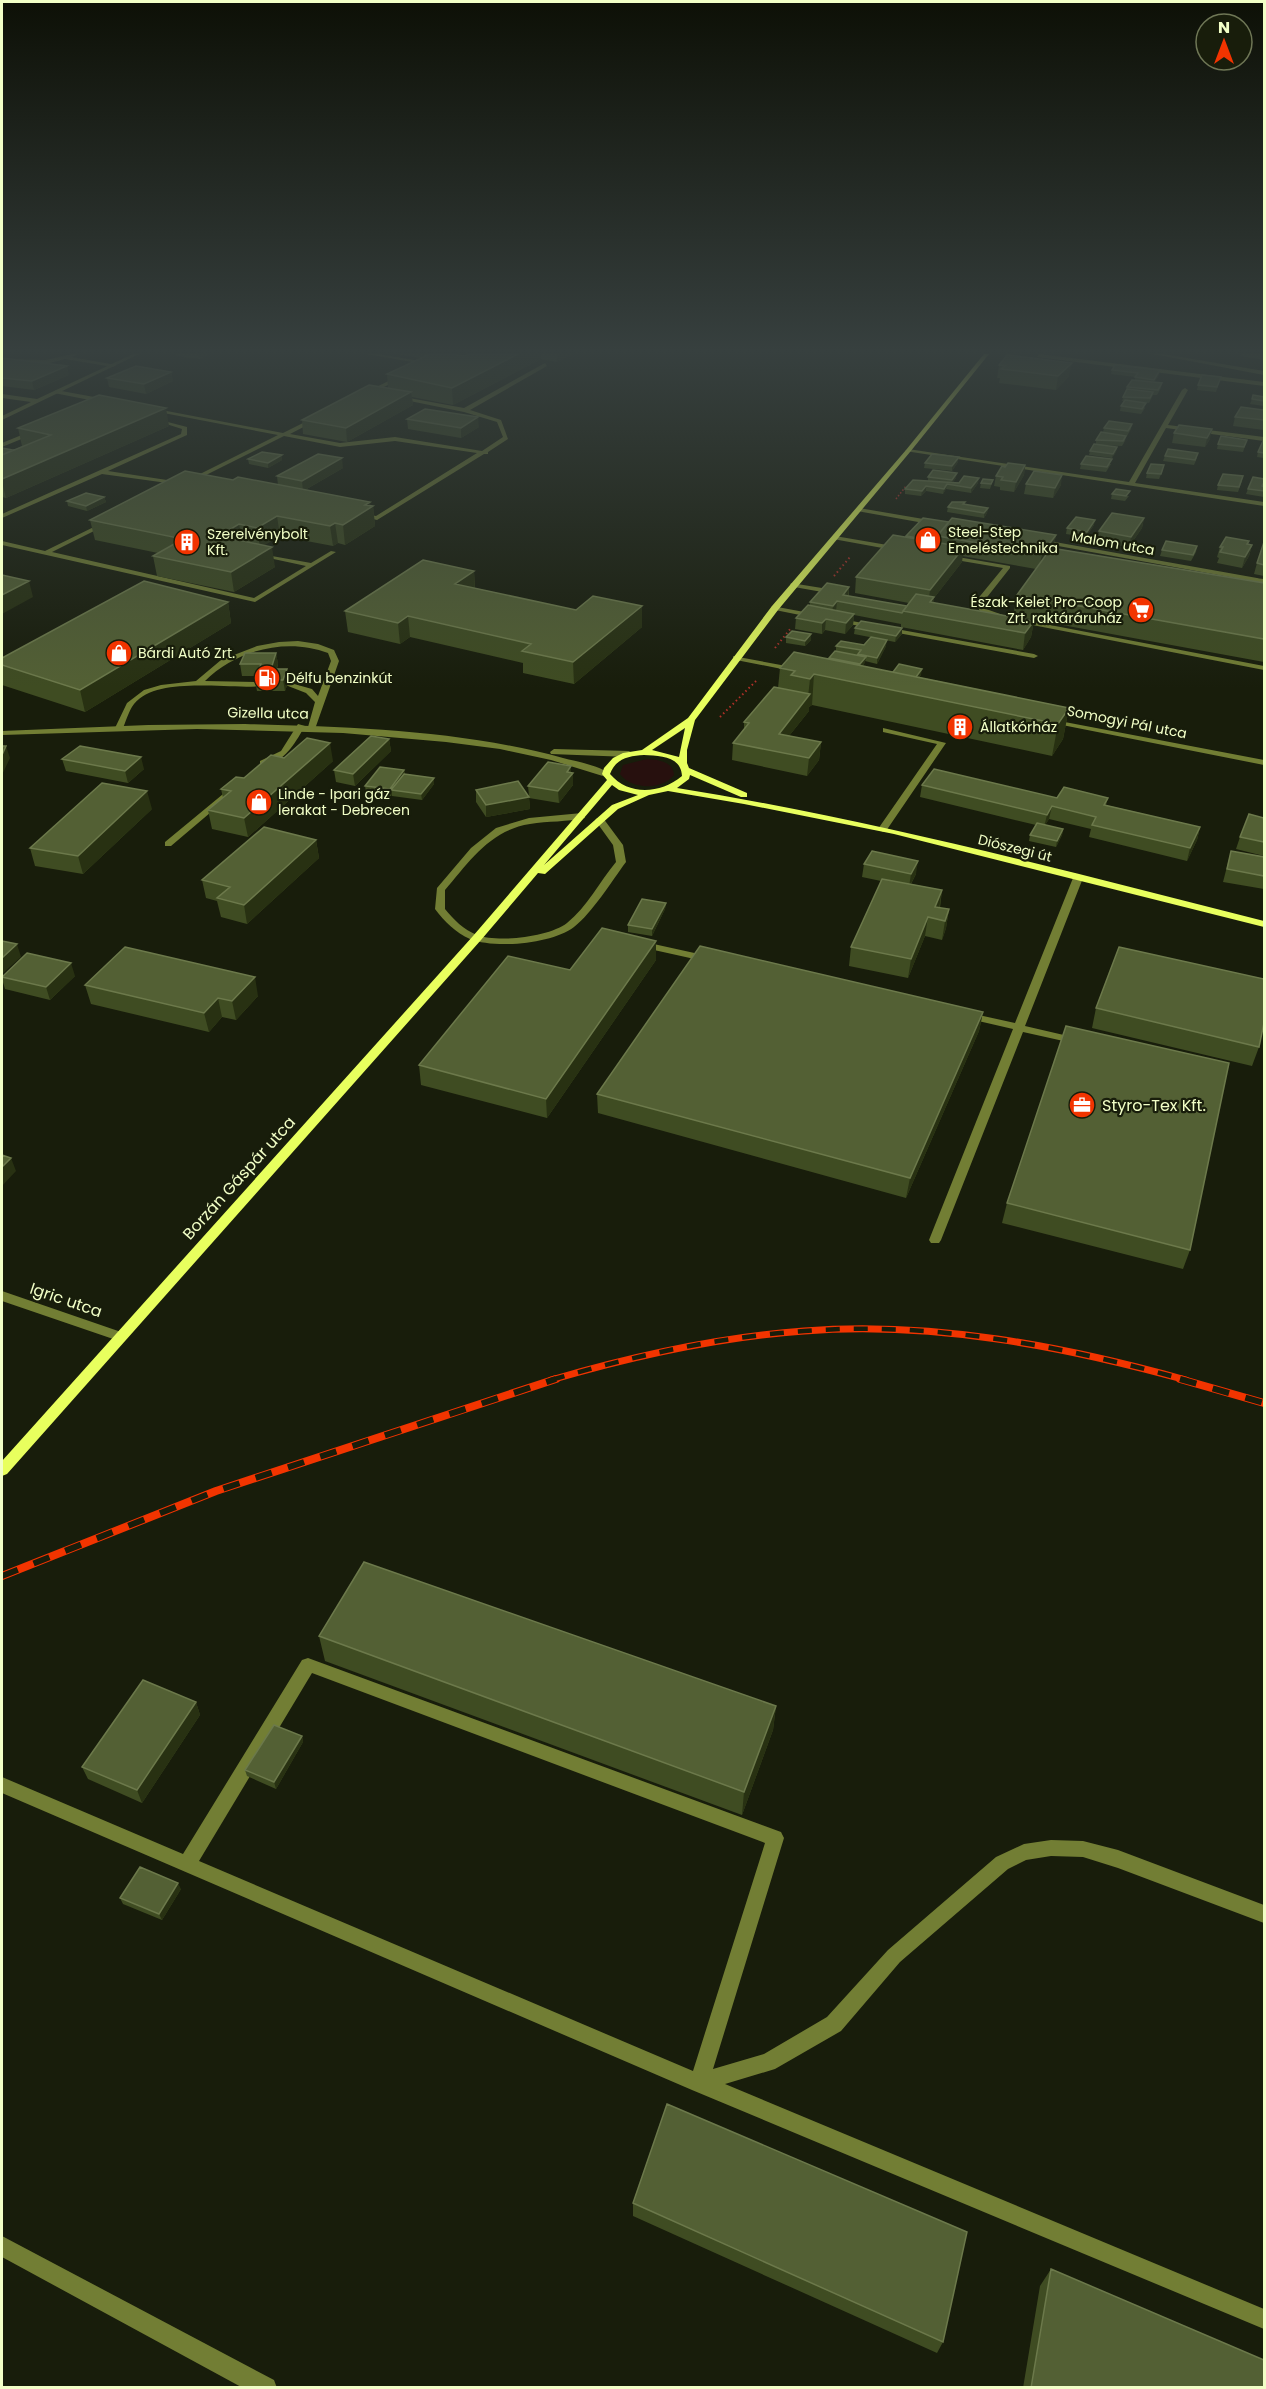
<svg xmlns="http://www.w3.org/2000/svg" width="1266" height="2389" font-family="Poppins,sans-serif">
  <rect width="100%" height="100%" fill="#181d0b"/>
  <path fill="#27100e" d="M647,759C658,760 673,761 674,775C663,790 631,790 620,774L623,765Z"/>
  <g fill="none" stroke-linecap="round" stroke-linejoin="round">
    <path stroke="#b13129" stroke-width="1.5" stroke-dasharray="1.5 2" stroke-linecap="butt" d="M896,499L906,486"/>
    <path stroke="#b13129" stroke-width="2" stroke-dasharray="1.5 3" stroke-linecap="butt" d="M834,576L850,557
      M775,648L791,628
      M720,717L757,680"/>
    <path fill="#727e34" fill-rule="evenodd" d="M72,354H79L71,357L116,365L113,367L65,359L46,364L2,362V359L46,360Z
      M367,354H378L432,363L429,365Z
      M1039,354L1264,382V386L1037,357Z
      M545,363L547,366L470,410L501,420L508,439L488,452V454H484L377,520L356,515L359,513L376,516L477,453L395,441L340,447L284,436L188,484L185,482L186,481L278,435L148,410L151,408L283,433L315,417L317,420L290,434L340,443L395,437L482,451L503,437L497,422L464,412L395,398L398,396L464,408Z
      M403,374L405,377L371,393L366,392Z
      M56,390L105,399L108,401L105,403L54,393Z
      M160,420L187,427V435L108,471L180,482L182,483V485L102,474L2,518V514L181,434L182,429L160,422Z
      M34,430L36,433L2,447V443Z
      M106,521L108,522V524L52,552L254,598L306,566L255,555V553L311,563L331,551L336,552L255,602L2,545V541L45,551Z
      M835,536L899,547L902,549L899,551L833,539L832,538Z
      M946,555L1010,566V568L984,601L986,609L1003,615V619H997L980,612L976,601L1003,568L944,558V556Z
      M1254,578L1264,579V583L1254,582Z
      M791,583L828,589L832,591L828,593L794,587L790,585Z
      M772,606L815,614L819,616L815,618L775,610L771,608Z
      M835,618L1034,654L1038,656L1034,658L838,622L834,620Z
      M1014,618L1264,666V670L1017,622L1013,620Z
      M298,641L318,644L334,650L339,661L315,729L308,727L315,702L306,693L283,684L287,682L312,689L318,696L331,661L328,653C287,637 236,650 205,681L259,682L263,684L262,686C228,690 158,675 134,704C128,712 126,722 122,730L115,728L127,703L144,690L161,685L196,681L221,660L257,646L279,642Z
      M298,724L305,726C295,743 283,766 260,765V761L281,751Z
      M883,728L946,743L886,831L883,832L878,829L937,744L883,732Z
      M234,785L238,788L237,790L171,846H165V842Z
      M582,813L585,814V818C567,822 548,821 530,824C490,830 469,862 445,890V909C453,919 464,930 477,935C498,943 549,937 567,923C587,907 600,881 616,862L613,845L595,820L597,818H603L623,845L626,862C611,882 593,912 574,927C552,944 495,949 470,939C456,933 444,921 435,909L437,888L471,848L496,828L529,818Z
      M1078,875L1083,878L1025,1026L1081,1039L1082,1041L1077,1044L1023,1032L941,1240L939,1243H931L929,1240L1013,1029L961,1017L960,1015L965,1012L1015,1023L1073,878Z
      M640,941L708,956L713,959L708,962L636,946V942Z
      M308,1658L781,1832L784,1838L713,2069L764,2054L827,2017L888,1950L996,1857L1024,1844L1051,1840L1083,1841L1118,1850L1264,1905V1923L1118,1868L1083,1857L1051,1856L1026,1860L1008,1869L900,1962L841,2031L775,2069L725,2084L1264,2309V2329L692,2090L2,1793V1777L183,1854L302,1660ZM312,1673L765,1843L693,2071L199,1861Z
      M2,2236L274,2380L277,2388H243L2,2257Z"/>
    <path fill="#727e34" fill-rule="evenodd" d="M133,354H139L2,420V416L31,402L2,398V394L37,399Z
      M1153,354H1163L1264,371V375Z
      M1185,388L1188,390L1168,425L1264,437V441L1166,428L1135,483L1264,502V506L905,451L908,449L1129,482L1182,390Z
      M859,508L935,521L938,523L935,525L857,511V509Z
      M1038,539L1257,578L1261,580L1257,582L1036,542L1035,541Z
      M733,656L797,668L801,670L797,672L736,660H733Z
      M1049,719L1264,760V765L1052,723H1049Z
      M245,724C351,727 461,730 563,758C578,762 598,765 610,774L606,777L551,760L500,749L446,742L343,733L197,729L2,735V731L148,725Z
      M554,749L629,751L633,754L629,757L551,754L550,752Z
      M2,1291L124,1333L126,1336L124,1339L119,1341L2,1301Z"/>
    <path fill="#e8ff5e" fill-rule="evenodd" d="M984,354H989L910,452L778,610L695,720L687,750V763L689,768L747,793V797H741L690,775L689,779L677,788C876,820 1070,872 1264,921V927L894,834L744,804L668,791L649,795L618,809L545,874L538,873L481,940L7,1474L2,1476V1461L473,936L607,780L602,774L604,768L613,758L623,753L642,750L688,718L772,606L906,450ZM685,728L679,757L652,750ZM644,755C660,756 681,756 682,776C660,794 629,796 610,774C616,758 629,756 644,755ZM612,785L619,790L638,795L612,805L544,865Z"/>
    <defs>
      <path id="rail-far1" d="M551,1380C633,1356 718,1337 804,1331C933,1321 1063,1346 1186,1380"/>
      <path id="rail" d="M1180,1379L1264,1403
        M2,1576L216,1491L556,1379"/>
    </defs>
    <use href="#rail-far1" stroke="#f23400" stroke-width="7"/>
    <use href="#rail" stroke="#f23400" stroke-width="8"/>
    <use href="#rail-far1" stroke="#181d0b" stroke-width="4.5" stroke-dasharray="14" stroke-linecap="butt"/>
    <use href="#rail" stroke="#181d0b" stroke-width="6" stroke-dasharray="17" stroke-linecap="butt"/>
  </g>
  <path fill="#3f4c22" d="M176,354H209L200,359L176,356Z
    M395,354H451L465,356L469,354H572L557,362L541,359L453,405L412,397L413,405L347,442L303,434L302,420L388,388L387,374L421,358Z
    M1241,354H1264V360L1240,356Z
    M2,358L69,375L34,390L2,386Z
    M999,365L1069,376L1056,390L999,383L1000,378H997Z
    M1112,370H1160L1159,375L1154,383H1162L1161,388L1157,395H1153L1149,403L1141,402L1145,408L1141,414L1120,411L1121,406L1124,401H1122L1127,387L1135,380V377L1111,374Z
    M171,372L173,381L146,394L109,387L107,378Z
    M1221,377L1216,392L1197,390L1198,385Z
    M1264,397V406L1250,404L1252,399Z
    M1264,408V430L1233,426L1235,417L1263,410Z
    M407,419L479,427L461,438L408,429Z
    M1132,424L1131,429L1127,436H1126L1125,441L1122,446L1098,445L1117,447L1116,452L1112,458L1089,455L1090,451L1096,444V440L1103,433L1104,428Z
    M1179,425L1210,439L1205,447L1172,443L1174,433Z
    M169,426L6,498L2,497V448L13,450L22,446L18,428Z
    M1247,440L1243,452L1217,449L1218,444Z
    M1264,441V458L1257,457L1258,452Z
    M1165,456L1197,458L1194,465L1163,461Z
    M248,459L282,460L268,468L249,464Z
    M958,462L952,471L924,468L925,463Z
    M1081,464H1111L1106,472L1080,469Z
    M1025,465L1024,475L1014,492L1000,490V487L994,486L996,476L1005,467Z
    M343,468L305,490L373,506L375,526L345,545L338,543L333,546L280,536L264,545L275,567L234,592L157,576L153,556L158,553L95,540L90,520L233,480L278,485L277,476Z
    M1163,470L1159,479L1146,478L1147,473Z
    M928,477L956,478L953,482L978,483L971,493L946,489L943,494L926,491L921,496L905,494V489L928,481Z
    M1264,479V484L1263,486L1264,487V497L1246,494L1248,489Z
    M993,480L990,489L980,488L981,483Z
    M1242,481L1238,492L1217,490L1218,485Z
    M1026,484L1061,485L1053,498L1024,494Z
    M1112,494L1129,496L1125,501L1111,499Z
    M104,497L106,502L87,511L68,506L67,501Z
    M965,504L988,508L987,513L984,518L947,512L948,507Z
    M1144,518L1142,528L1129,547L1097,542L1099,531Z
    M949,522L1056,535L1053,548L1264,583V662L1013,616L1017,595L1036,569L962,556V562L934,598L933,603L1034,621L1031,637L1023,650L901,627V624L854,615L853,625L845,634L825,630L822,634L795,629L796,618L810,605V602L849,587V596L907,606L909,603L855,593L856,577L906,537V536Z
    M1094,525L1086,537L1066,534L1067,528Z
    M1264,542V576L1254,574L1257,563Z
    M1248,544L1252,545L1249,556L1242,568L1217,563L1219,558L1217,557L1220,547Z
    M1197,546L1196,552L1191,561L1160,556L1162,550Z
    M474,571L475,588L642,627L574,684L523,673V663L410,637L400,644L348,632L345,611Z
    M228,602L231,623L85,712L2,685V658Z
    M855,628H902V634L895,642L854,634Z
    M811,634V640L805,646L786,643V637Z
    M864,645L886,646L877,664L865,661L863,666L893,672L921,675L919,677L1069,708L1063,739L1052,756L812,705L809,707V711L789,736L821,742L819,760L807,776L732,760L733,743L744,730V722L778,688L780,668L829,659L836,651V646Z
    M276,653L278,664L277,669L289,680L285,691H257L255,680L256,676H242L240,664Z
    M389,739L391,751L355,786L336,782L334,770Z
    M284,758L333,761L248,837L212,829L208,810L223,798L221,789Z
    M62,759L144,769L128,783L66,771Z
    M571,766V772L573,773V785L559,803L529,798L530,809L486,817L476,802V790L529,796L528,786Z
    M404,770L405,774L434,778V784L422,800L392,796V794L391,796L366,792L365,786Z
    M922,785L1057,798H1108L1106,805L1200,827L1197,840L1187,861L1089,837L1091,829L1049,819L1045,825L1063,829L1062,835L1056,847L1029,841L1030,835L1036,825L920,797Z
    M152,809L83,874L35,866L30,848Z
    M1264,818V856L1236,849L1240,837Z
    M316,840L319,858L247,924L221,917L217,901L206,898L202,880Z
    M1231,851L1264,857V889L1223,882Z
    M864,864L916,874L911,884L942,890L940,908L949,909L946,928L942,940L925,936L908,978L849,966L851,947L881,881L862,877Z
    M666,903L665,909L652,936L628,932V925Z
    M656,960L547,1118L421,1085L419,1065L570,970Z
    M2,976H75L50,1000L5,989L2,979Z
    M85,985L258,996L236,1020L222,1017L209,1032L91,1004Z
    M1096,1008L1259,1047L1252,1066L1092,1028Z
    M983,1012L979,1031L906,1198L598,1113L597,1094Z
    M1007,1203L1190,1250L1183,1269L1002,1223Z
    M319,1636L776,1706L773,1730L742,1815L325,1661Z
    M196,1702L200,1715L142,1803L88,1779L82,1767Z
    M302,1736L303,1742L276,1789L247,1776L245,1770Z
    M181,1889L162,1920L123,1904L120,1898Z
    M633,2203L943,2342L937,2353L633,2216Z
    M1051,2269L1264,2388H1023L1040,2286Z"/>
  <path fill="#283112" d="M199,354H209L200,359Z
    M518,354H541V359L453,405L452,388Z
    M557,354H572L557,362Z
    M1072,363L1069,376L1056,390L1058,376Z
    M67,366L69,375L34,390L32,381Z
    M1160,370L1159,375L1153,384L1154,380Z
    M171,372L173,381L146,394L144,384Z
    M411,392L413,405L347,442L346,428Z
    M166,408L169,426L6,498L2,482V479Z
    M478,417L479,427L461,438V428Z
    M1212,429L1210,439L1205,447L1207,438Z
    M1117,447L1116,452L1112,458L1113,454Z
    M282,455V460L268,468V463Z
    M959,457L958,462L952,471V466Z
    M342,458L343,468L303,491L302,481Z
    M1025,465L1024,475L1014,492L1016,482Z
    M957,473L956,478L951,485L952,480Z
    M1062,475L1061,485L1053,498L1055,488Z
    M979,478L978,483L971,493V488Z
    M947,484L946,489L943,494L944,489Z
    M926,486V491L921,496L922,491Z
    M104,497L106,502L87,511L86,506Z
    M370,502L371,507L373,506L375,526L345,545L343,525L365,505Z
    M988,508L987,513L984,518V513Z
    M277,516L280,536L260,548L257,528Z
    M1144,518L1142,528L1129,547L1131,537Z
    M1095,520L1094,525L1086,537L1087,532Z
    M335,523L338,543L333,546L330,526Z
    M239,524L243,544L219,536Z
    M1056,535L1053,550L1039,569L1042,554Z
    M1252,545L1249,556L1242,568L1245,557Z
    M272,547L275,567L234,592L231,572Z
    M964,547L962,562L934,598L932,613L928,606L930,590Z
    M474,571L475,592L455,584Z
    M29,581L33,597L2,614V595Z
    M849,587L848,598L843,595Z
    M837,601L836,612L832,617L833,606Z
    M228,602L231,623L85,712L80,690Z
    M642,606V627L574,684L573,662Z
    M854,614L853,625L845,634L846,623Z
    M408,616L410,637L400,644L398,623Z
    M826,619L825,630L822,634V623Z
    M1034,621L1031,637L1023,650L1025,633Z
    M902,628V634L895,642L896,636Z
    M811,634V640L805,646V641Z
    M887,640L886,646L877,664V658Z
    M276,653L278,664L272,680L271,669Z
    M866,657L865,663L859,670L860,664Z
    M287,669L289,680L285,691L283,680Z
    M922,669L921,675L911,689L912,683Z
    M814,674L812,705L809,707V711L777,751L779,734L808,697L810,679Z
    M1069,708L1063,739L1052,756L1058,724Z
    M389,739L391,751L355,786L353,774Z
    M821,742L819,760L807,776L809,758Z
    M330,743L333,761L248,837L244,818Z
    M6,746L10,758L2,775V755Z
    M141,757L144,769L128,783L125,771Z
    M571,766V774L573,773V785L559,803L558,791L567,772Z
    M404,770L405,776L391,790L392,794L391,796L390,789Z
    M434,778V784L422,800L421,794Z
    M147,791L152,809L83,874L78,856Z
    M529,797L530,809L486,817V805Z
    M1052,806L1049,819L1044,827L1047,815Z
    M1200,827L1197,840L1187,861L1190,848Z
    M1063,829L1062,835L1056,847L1057,841Z
    M316,840L319,858L247,924L244,905Z
    M918,861L916,874L909,887L911,874Z
    M942,890L939,909L935,907Z
    M666,903L665,909L652,936V929Z
    M949,909L946,928L942,940L945,921Z
    M928,917L925,936L908,978L911,959Z
    M656,941V960L547,1118L546,1099Z
    M17,944L21,957L2,974V958Z
    M71,963L75,976L50,1000L46,987Z
    M255,977L258,996L236,1020L232,1001Z
    M218,998L222,1017L209,1032L204,1013Z
    M983,1012L979,1031L906,1198L910,1178Z
    M11,1158L16,1171L2,1186V1167Z
    M196,1702L200,1715L142,1803L137,1790Z
    M776,1706L773,1730L742,1815L744,1792Z
    M302,1736L303,1742L276,1789L274,1782Z
    M178,1883L181,1889L162,1920L159,1914Z"/>
  <path fill="#536034" stroke="#6c794b" stroke-width="1.5" d="M430,354H451L465,356L469,354H518L452,388L387,374Z
    M1007,355L1072,363L1058,376L1001,369L1005,366L999,365Z
    M2,358L67,366L32,381L2,378Z
    M1115,365L1160,370L1154,380L1135,377L1138,373L1112,370Z
    M136,366L171,372L144,384L107,378Z
    M1202,375L1221,377L1217,387L1198,385Z
    M1132,380L1162,383L1158,390L1127,387Z
    M369,385L411,392L346,428L302,420Z
    M1127,389L1153,392L1150,398L1123,397Z
    M99,395L166,408L2,479V455L51,435L18,428Z
    M1253,395L1264,397V401L1252,399Z
    M1125,400L1146,403L1142,409L1121,406Z
    M1241,407L1263,410L1264,408V420L1235,417Z
    M425,409L478,417L461,428L407,419Z
    M1109,421L1132,424L1128,431L1104,428Z
    M1179,425L1212,429L1207,438L1174,433Z
    M1101,432L1126,436L1123,441L1096,440Z
    M1221,436L1247,440L1244,447L1218,444Z
    M1263,441H1264V453L1258,452Z
    M1094,444L1117,447L1113,454L1090,451Z
    M2,448L13,450L2,455Z
    M1168,449L1198,453L1195,460L1165,456Z
    M262,452L282,455L268,463L248,459Z
    M318,454L342,458L302,481L277,476Z
    M932,454L959,457L952,466L925,463Z
    M1086,456L1112,459L1107,467L1081,464Z
    M1008,463L1025,465L1016,482L1001,480L1003,477L996,476L1002,466L1005,467Z
    M1151,464L1164,465L1161,474L1147,473Z
    M933,470L957,473L952,480L928,477Z
    M185,471L233,480L238,477L370,502L365,505L373,506L343,525L335,523L330,526L277,516L257,528L239,524L219,536L272,547L231,572L153,556L183,539L90,520Z
    M1034,471L1062,475L1055,488L1026,484Z
    M1223,474L1243,476L1239,487L1218,485Z
    M964,476L979,478L971,488L947,484L944,489L926,486L922,491L905,489L913,480L959,483Z
    M1253,477L1264,479V482L1262,486L1264,487V491L1248,489Z
    M983,479L993,480L991,484L981,483Z
    M1116,489L1130,491L1126,496L1112,494Z
    M86,493L104,497L86,506L67,501Z
    M952,502H965L963,504L988,508L984,513L948,507Z
    M1112,513L1144,518L1131,537L1099,531Z
    M1076,517L1095,520L1087,532L1067,528Z
    M923,518L949,522L937,536L936,541L906,536Z
    M952,518L1056,535L1042,554L937,536Z
    M893,535L964,547L930,590L856,577Z
    M1226,537L1249,541L1247,544L1252,545L1245,557L1220,552L1223,547H1220Z
    M1166,541L1197,546L1193,555L1162,550Z
    M1264,542V565L1257,563Z
    M1051,548L1264,583V639L1017,595Z
    M423,560L474,571L455,584L576,610L593,596L642,606L573,662L522,651L531,644L408,616L398,623L345,611Z
    M2,575L29,581L2,595Z
    M144,581L228,602L80,690L2,665V658Z
    M827,583L849,587L843,595L907,606L902,613L837,601L833,606L810,602Z
    M916,594L934,597L930,602L1034,621L1025,633L903,611Z
    M808,605L854,614L846,623L826,619L822,623L796,618Z
    M861,621L902,628L896,636L855,628Z
    M792,631L811,634L805,641L786,637Z
    M871,637L887,640L877,658L858,654L861,650L836,646L841,641L864,645Z
    M835,651L866,657L860,664L829,658Z
    M794,652L1069,708L1058,724L814,674L810,679L791,675L795,671L780,668Z
    M245,653H276L271,669H287L283,680H255L261,664H240Z
    M899,664L922,669L916,677L893,672Z
    M774,687L810,694L779,734L821,742L809,758L733,743L749,723L744,722Z
    M371,736L389,739L353,774L334,770Z
    M307,738L330,743L244,818L208,810L231,791L221,789L236,777L244,778L271,755L284,758Z
    M2,746H6L2,755Z
    M80,746L141,757L125,771L62,759Z
    M548,762L571,766L567,772L573,773L558,791L528,786Z
    M380,767L404,770L390,789L365,786Z
    M934,769L1057,798L1064,787L1108,798L1104,805L1200,827L1190,848L1092,825L1096,817L1052,806L1047,815L922,785Z
    M404,774L434,778L421,794L391,790Z
    M518,781L529,797L486,805L476,790Z
    M102,783L147,791L78,856L30,848Z
    M1249,814L1264,818V842L1240,837Z
    M1037,823L1063,829L1057,841L1030,835Z
    M264,827L316,840L244,905L217,898L230,887L202,880Z
    M872,851L918,861L911,874L864,864Z
    M1231,851L1264,857V876L1227,869Z
    M882,879L942,890L935,907L949,909L945,921L928,917L911,959L851,947Z
    M642,899L666,903L652,929L628,925Z
    M602,928L656,941L546,1099L419,1065L508,956L570,970Z
    M2,941L17,944L2,958Z
    M700,946L983,1012L910,1178L597,1094Z
    M125,947L255,977L232,1001L218,998L204,1013L85,985Z
    M1119,947L1264,979V1023L1259,1047L1096,1008Z
    M27,953L71,963L46,987L2,977Z
    M1066,1026L1229,1063L1190,1250L1007,1203Z
    M2,1155L11,1158L2,1167Z
    M364,1562L776,1706L744,1792L319,1636Z
    M143,1680L196,1702L137,1790L82,1767Z
    M274,1725L302,1736L274,1782L245,1770Z
    M140,1867L178,1883L159,1914L120,1898Z
    M667,2104L967,2232L943,2342L633,2203Z
    M1051,2269L1264,2360V2388H1031Z"/>
  <linearGradient id="sky" x2="0" y2="1"><stop stop-color="#0d1006"/><stop offset="0.51" stop-color="#37403f"/><stop offset="1" stop-color="#37403f" stop-opacity="0"/></linearGradient>
  <rect width="1266" height="688" fill="url(#sky)"/>
  <defs>
    <symbol id="shop-disc" viewBox="-11 -11 22 22"><circle r="9.5" fill="#f23400" stroke="#181d0b"/><path d="M-5-2.5h2.3a2.7 3.5 0 0 1 5.4 0H5L5.5 6h-11ZM-1.5-2.5h3a1.5 2.3 0 0 0-3 0Z" fill="#fff"/></symbol>
    <symbol id="building-disc" viewBox="-11 -11 22 22"><circle r="9.5" fill="#f23400" stroke="#181d0b"/><path d="M-4-6H4V6H1V3H-1V6H-4ZM-2.5-4.3h1.7v1.8h-1.7ZM.8-4.3h1.7v1.8H.8ZM-2.5-1h1.7V.8h-1.7ZM.8-1h1.7V.8H.8Z" fill="#fff"/></symbol>
    <symbol id="supermarket-disc" viewBox="-11 -11 22 22"><circle r="9.5" fill="#f23400" stroke="#181d0b"/><path d="M-6-5.5h2.5l.6 2H6L4.5 2H-2.5L-4.4-4H-6ZM-1.5 3.2a1.3 1.3 0 1 0 .1 0ZM3 3.2a1.3 1.3 0 1 0 .1 0Z" fill="#fff"/></symbol>
    <symbol id="fuel-disc" viewBox="-11 -11 22 22"><circle r="9.5" fill="#f23400" stroke="#181d0b"/><path d="M-5.5-6h7V0h2V4h1.3V-2.5L3-4.5l.8-.8L6-3V5H2.5V1h-1V6h-7ZM-4.2-4.7v3.2H.2V-4.7Z" fill="#fff"/></symbol>
    <symbol id="office-disc" viewBox="-11 -11 22 22"><circle r="9.5" fill="#f23400" stroke="#181d0b"/><path d="M-6-3h4V-5.5h4V-3h4V5H-6ZM-1-4.5V-3h2v-1.5ZM-6 0V1H6V0Z" fill="#fff"/></symbol>
  </defs>
  <g fill-rule="evenodd">
    <use href="#shop-disc" x="913" y="525" width="30" height="30"/>
    <use href="#building-disc" x="172" y="527" width="30" height="30"/>
    <use href="#supermarket-disc" x="1126" y="595" width="30" height="30"/>
    <use href="#shop-disc" x="104" y="638" width="30" height="30"/>
    <use href="#fuel-disc" x="252" y="663" width="30" height="30"/>
    <use href="#building-disc" x="945" y="712" width="30" height="30"/>
    <use href="#shop-disc" x="244" y="787" width="30" height="30"/>
    <use href="#office-disc" x="1067" y="1090" width="30" height="30"/>
  </g>
  <g text-anchor="middle" dominant-baseline="central" stroke-width="4.5" stroke-linejoin="round" paint-order="stroke">
    <g font-size="14" fill="#f2ffc7" stroke="#181d0b" text-anchor="start">
      <text x="948" y="532">Steel-Step<tspan x="948" dy="16">Emeléstechnika</tspan></text>
      <text x="207" y="534">Szerelvénybolt<tspan x="207" dy="16">Kft.</tspan></text>
      <text x="1122" y="602" text-anchor="end">Észak-Kelet Pro-Coop<tspan x="1122" dy="16">Zrt. raktáráruház</tspan></text>
      <text x="138" y="653">Bárdi Autó Zrt.</text>
      <text x="286" y="678">Délfu benzinkút</text>
      <text x="980" y="727">Állatkórház</text>
      <text x="278" y="794">Linde - Ipari gáz<tspan x="278" dy="16">lerakat - Debrecen</tspan></text>
    </g>
    <g font-size="14" fill="#f2ffc7" stroke="#181d0b">
      <text transform="translate(1113 543) rotate(10)">Malom utca</text>
      <text transform="translate(268 713) rotate(1)">Gizella utca</text>
      <text transform="translate(1127 722) rotate(11)">Somogyi Pál utca</text>
      <text transform="translate(1015 848) rotate(14)">Diószegi út</text>
    </g>
    <g font-size="16" fill="#f2ffc7" stroke="#181d0b" text-anchor="start">
      <text x="1102" y="1105">Styro-Tex Kft.</text>
    </g>
    <g font-size="16" fill="#f2ffc7" stroke="#181d0b">
      <text transform="translate(239 1178) rotate(-48)">Borzán Gáspár utca</text>
      <text transform="translate(66 1300) rotate(19)">Igric utca</text>
    </g>
  </g>
  <rect width="1266" height="2389" fill="none" stroke="#f2ffc7" stroke-width="6"/>
  <g transform="translate(1224 42)"><circle r="28" fill="#181d0b" stroke="#6f7756" stroke-width="1.5"/>
  <path d="M0-4.5L10 22L0 15L-10 22Z" fill="#f23400"/>
  <text y="-9" font-size="16" font-weight="bold" text-anchor="middle" fill="#f2ffc7">N</text>
  </g>
</svg>
